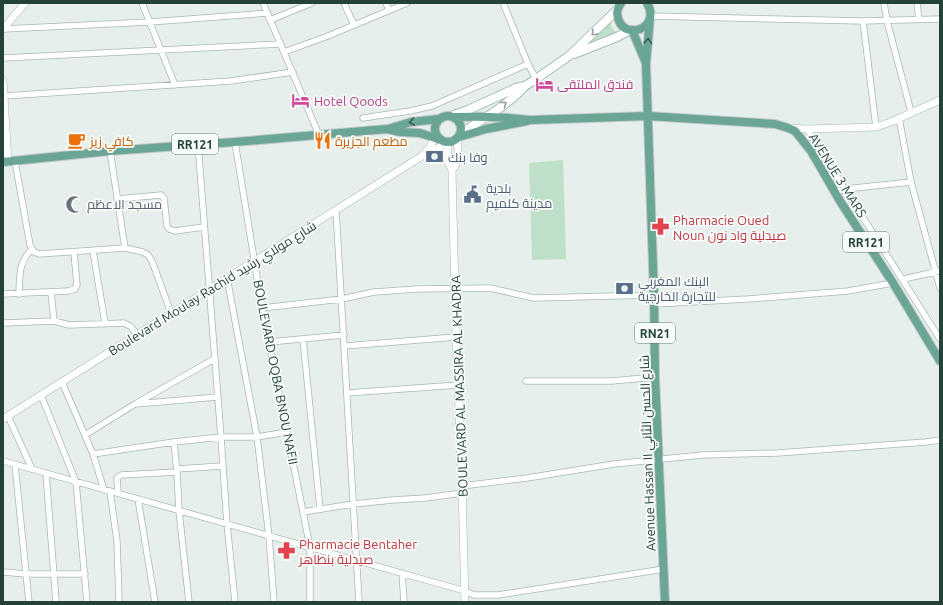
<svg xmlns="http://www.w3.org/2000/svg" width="943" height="605" font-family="Ubuntu,Cairo,sans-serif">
  <rect width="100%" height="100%" fill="#e6efeb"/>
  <path fill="#bfe0c8" d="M610,22L612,28L617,33L606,36L586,45Z
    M563,160L566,259L532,260L529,163Z"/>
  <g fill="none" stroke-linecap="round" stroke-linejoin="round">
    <defs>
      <path id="minor" d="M142,3L175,85
        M263,3L319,135
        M344,3L354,25
        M386,3L389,10
        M503,3L528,64L536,79
        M884,3L887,21L911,112
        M917,3L919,20
        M650,16L863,21L940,19
        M270,20L312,3
        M863,21L876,127
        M3,29L150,22L268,13
        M284,52L328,36L407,3
        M3,58L281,44
        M4,96L231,81L293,72
        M363,118L410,111L432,106L528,64
        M899,118L911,182L940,288
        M807,129L940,339
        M235,142L262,308L310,547V602
        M198,144L221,437L227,524L235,602
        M110,151L125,248
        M15,161L30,245L34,252L39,254L125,248L143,252L148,255L152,261L171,313
        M835,192L845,189L911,182
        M117,199L161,195L164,198L167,226L169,229L175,231L204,227
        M336,210L359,602
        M93,251L105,323
        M227,278L257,437L269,536L274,602
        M903,279L940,271
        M51,292L54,321
        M3,294L68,291L75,289L77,285L74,252
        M19,294C20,275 18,263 32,249
        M655,304L748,299L848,291L893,283
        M262,308L342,299L374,292L417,289L490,288L534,298L654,295
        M3,323L54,321L69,325L124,323L130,326L138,335
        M303,339L320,509
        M269,342L344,335
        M345,346L456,337
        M526,381H612L655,377
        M62,382L93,454L104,490
        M347,393L458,385
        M41,395L76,482L87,602
        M137,403L214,359
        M8,416L32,469
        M85,435L135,404L218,397
        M174,442L177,472L179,511L189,602
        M93,454L174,442L221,437H257L287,432
        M3,461L465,591L474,595H498L664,569
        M15,465L29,602
        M177,469L222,466
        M46,473L56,602
        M462,486L527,478L614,464L702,455L778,453L926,442L940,440
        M110,491L117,541L119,602
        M118,493L117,478L121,475L177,472
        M138,499L155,602
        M303,512L353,504L393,500L425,498L463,493
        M3,572L26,574H85
        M402,573L404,602"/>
      <path id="tertiary" d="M3,29L25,3
        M3,81L8,162
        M788,128L807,129L876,127L891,122L940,100
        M447,142L448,162L452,170L456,337L462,486L465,602
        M424,154L430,147L436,134
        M452,170C460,162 458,149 457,139
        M3,419L422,156L440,147L445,142"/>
      <path id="secondary" d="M574,54L617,37L630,30
        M451,116L468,110L516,88L525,86L536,79L569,56L618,9
        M460,134C482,119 507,106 525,86"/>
      <path id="primary" d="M621,3C618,8 616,12 618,18C624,42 662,28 647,3
        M650,18L646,64L654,295L655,377L665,602
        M632,30L646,63
        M435 129a13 13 0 1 1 26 0a13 13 0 1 1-26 0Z
        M454,117C480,116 504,117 530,120L648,116L775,124L788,128L795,131L811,151L840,201L893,283L940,361
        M388,129L411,122L439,119
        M459,137L486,129L527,121
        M3,162L110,151L235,142L387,129L400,132L420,133L441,140"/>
    </defs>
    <use href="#minor" stroke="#a8b8b2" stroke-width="7"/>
    <use href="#tertiary" stroke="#a8b8b2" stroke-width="8"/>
    <use href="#secondary" stroke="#a4bbb3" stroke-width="10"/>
    <use href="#primary" stroke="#c2cac8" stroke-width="10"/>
    <use href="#minor" stroke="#fff" stroke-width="5.5"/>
    <use href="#tertiary" stroke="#fff" stroke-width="7"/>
    <use href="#secondary" stroke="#fff" stroke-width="8"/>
    <use href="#primary" stroke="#6aa596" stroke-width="8"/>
  </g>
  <defs><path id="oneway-chevron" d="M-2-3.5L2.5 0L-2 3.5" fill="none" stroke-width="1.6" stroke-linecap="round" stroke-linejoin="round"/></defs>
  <g stroke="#92a09c">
    <use href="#oneway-chevron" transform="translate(594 33) rotate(135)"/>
    <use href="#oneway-chevron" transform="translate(504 104) rotate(-36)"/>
  </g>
  <g stroke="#365b51">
    <use href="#oneway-chevron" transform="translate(648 41) rotate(-85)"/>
    <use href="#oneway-chevron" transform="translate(412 122) rotate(170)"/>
  </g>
  <defs>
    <symbol id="hotel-bare" viewBox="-9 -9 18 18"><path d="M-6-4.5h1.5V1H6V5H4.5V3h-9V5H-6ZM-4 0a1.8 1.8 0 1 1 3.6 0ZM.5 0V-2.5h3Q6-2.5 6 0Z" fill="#d1479c" stroke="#f7fbf9" stroke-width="2.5" paint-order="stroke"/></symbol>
    <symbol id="cafe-bare" viewBox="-9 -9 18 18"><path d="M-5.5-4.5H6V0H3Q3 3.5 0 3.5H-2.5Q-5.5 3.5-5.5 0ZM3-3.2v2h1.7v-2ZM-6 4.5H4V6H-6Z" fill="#e8710a" stroke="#f7fbf9" stroke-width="2.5" paint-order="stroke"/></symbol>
    <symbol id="restaurant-bare" viewBox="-9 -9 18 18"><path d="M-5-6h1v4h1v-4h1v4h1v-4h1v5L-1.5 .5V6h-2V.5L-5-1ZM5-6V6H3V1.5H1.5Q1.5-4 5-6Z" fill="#e8710a" stroke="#f7fbf9" stroke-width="2.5" paint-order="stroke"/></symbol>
    <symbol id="bank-bare" viewBox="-9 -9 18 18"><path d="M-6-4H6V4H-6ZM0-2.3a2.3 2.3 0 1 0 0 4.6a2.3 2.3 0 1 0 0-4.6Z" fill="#5c6f8a" stroke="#f7fbf9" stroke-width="2.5" paint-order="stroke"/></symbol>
    <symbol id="civic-bare" viewBox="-9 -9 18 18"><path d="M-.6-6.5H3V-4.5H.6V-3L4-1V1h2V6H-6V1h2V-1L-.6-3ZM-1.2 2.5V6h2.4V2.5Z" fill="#5c6f8a" stroke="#f7fbf9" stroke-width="2.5" paint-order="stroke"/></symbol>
    <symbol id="mosque-bare" viewBox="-9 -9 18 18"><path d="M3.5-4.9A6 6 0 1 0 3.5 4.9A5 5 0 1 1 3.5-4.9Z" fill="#6b7280" stroke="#f7fbf9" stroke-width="2.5" paint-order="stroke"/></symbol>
    <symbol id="pharmacy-bare" viewBox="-9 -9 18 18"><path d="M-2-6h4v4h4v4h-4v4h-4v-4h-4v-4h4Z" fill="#e0444e" stroke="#f7fbf9" stroke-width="2.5" paint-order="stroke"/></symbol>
  </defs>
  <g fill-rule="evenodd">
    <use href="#hotel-bare" x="532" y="72" width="25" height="25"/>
    <use href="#hotel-bare" x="288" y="88" width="25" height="25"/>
    <use href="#cafe-bare" x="64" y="128" width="25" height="25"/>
    <use href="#restaurant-bare" x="310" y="128" width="25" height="25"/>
    <use href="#bank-bare" x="422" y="144" width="25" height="25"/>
    <use href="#civic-bare" x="460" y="182" width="25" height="25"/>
    <use href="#mosque-bare" x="62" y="192" width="25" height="25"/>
    <use href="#pharmacy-bare" x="648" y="214" width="25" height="25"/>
    <use href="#bank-bare" x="612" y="276" width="25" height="25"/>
    <use href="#pharmacy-bare" x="274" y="538" width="25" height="25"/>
  </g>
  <g text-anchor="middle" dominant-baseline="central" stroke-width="3.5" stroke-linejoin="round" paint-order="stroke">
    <g fill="#f7fbf9" stroke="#637a73" stroke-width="1">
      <rect x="172" y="134" width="46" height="20" rx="3"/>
      <rect x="843" y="232" width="46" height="20" rx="3"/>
      <rect x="635" y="323" width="40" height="20" rx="3"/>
    </g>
    <g font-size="12" font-weight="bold" fill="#24423a">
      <text x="195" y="144">RR121</text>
      <text x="866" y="242">RR121</text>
      <text x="655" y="333">RN21</text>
    </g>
    <g font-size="13" fill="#b23c85" stroke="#f7fbf9" text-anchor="start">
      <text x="557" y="84">فندق الملتقى</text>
      <text x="314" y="101">Hotel Qoods</text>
    </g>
    <g font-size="13" fill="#c56008" stroke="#f7fbf9" text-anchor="start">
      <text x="90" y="141">كافي زيز</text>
      <text x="335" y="141">مطعم الجزيرة</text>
    </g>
    <g font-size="13" fill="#4e5e75" stroke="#f7fbf9" text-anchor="start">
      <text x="448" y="157">وفا بنك</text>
      <text x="486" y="188">بلدية<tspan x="486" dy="15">مدينة كلميم</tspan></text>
      <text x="638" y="281">البنك المغربي<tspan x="638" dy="15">للتجارة الخارجية</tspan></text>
    </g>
    <g font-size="13" fill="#24423a" stroke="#f7fbf9">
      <text transform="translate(838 175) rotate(58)">AVENUE 3 MARS</text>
      <text transform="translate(212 288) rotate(-32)">Boulevard Moulay Rachid شارع مولاي رشيد</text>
      <text transform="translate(276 372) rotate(79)">BOULEVARD OQBA BNOU NAFII</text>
      <text transform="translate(459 386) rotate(-92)">BOULEVARD AL MASSIRA AL KHADRA</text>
      <text transform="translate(647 453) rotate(-92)">Avenue Hassan II شارع الحسن الثاني</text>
    </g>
    <g font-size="13" fill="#5b616d" stroke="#f7fbf9" text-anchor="start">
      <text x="87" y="204">مسجد الاعظم</text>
    </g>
    <g font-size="13" fill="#be3a42" stroke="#f7fbf9" text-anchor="start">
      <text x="673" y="220">Pharmacie Oued<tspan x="673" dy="15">Noun صيدلية واد نون</tspan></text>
      <text x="299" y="544">Pharmacie Bentaher<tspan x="299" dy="15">صيدلية بنطاهر</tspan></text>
    </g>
  </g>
  <rect width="943" height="605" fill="none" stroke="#24423a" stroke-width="8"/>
</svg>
